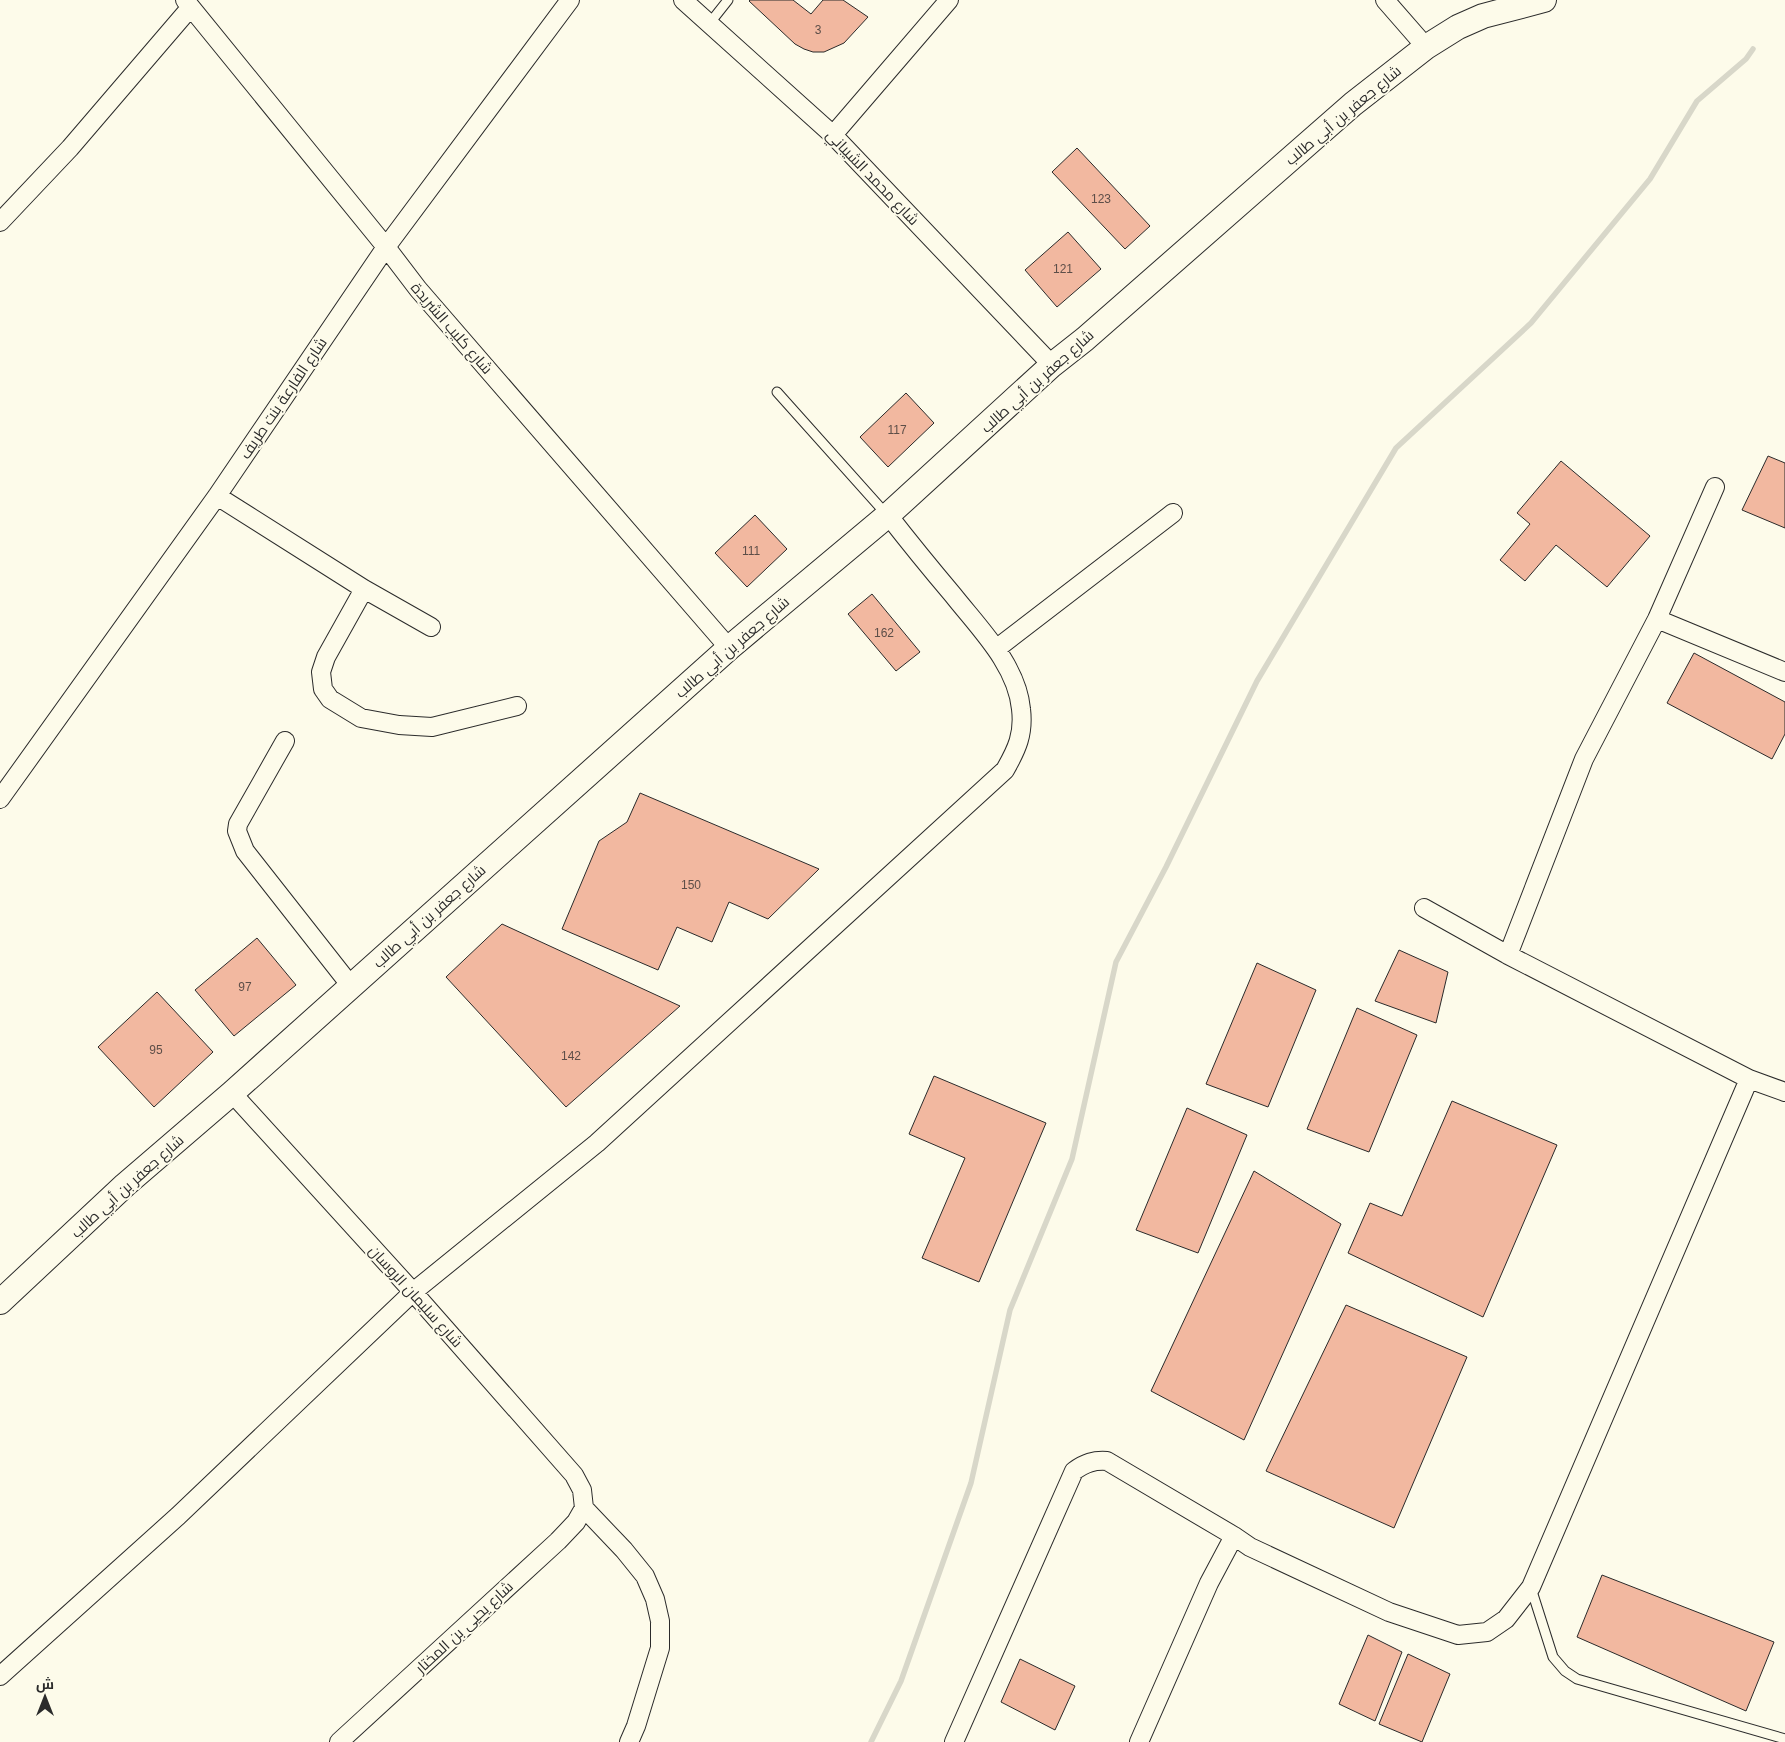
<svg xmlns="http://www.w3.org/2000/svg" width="1785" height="1742" font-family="Arial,Cairo,sans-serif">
  <rect width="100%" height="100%" fill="#fdfbea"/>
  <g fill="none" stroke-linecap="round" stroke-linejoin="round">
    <path stroke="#d8d7c9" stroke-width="5.5" d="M871,1742L901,1681L971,1483L1010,1310L1072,1159L1116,962L1166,867L1257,681L1396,448L1531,323L1650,179L1697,101L1746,59L1753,49"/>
  </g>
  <path fill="#f2b8a0" stroke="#2b2b2b" d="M750,0H793L811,14L823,0H843L868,17L844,43L824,52H813L804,49L795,44L749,1Z
    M1077,148L1150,226L1125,249L1052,172Z
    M1068,232L1101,269L1057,307L1025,270Z
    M906,393L934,423L888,467L860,437Z
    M1768,456L1785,463V528L1742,510Z
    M1561,461L1650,536L1607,587L1556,545L1525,581L1500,560L1530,524L1517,513Z
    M755,515L787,549L747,587L715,553Z
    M872,594L920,652L896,671L848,614Z
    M1694,653L1785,702V734L1772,759L1667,703Z
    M640,793L819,869L768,919L729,902L712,942L677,927L658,970L562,929L599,841L627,822Z
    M502,924L680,1006L566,1107L446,977Z
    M257,938L296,985L234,1036L195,990Z
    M1399,950L1448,972L1436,1023L1375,1001Z
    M1257,963L1316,990L1268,1107L1206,1084Z
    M157,992L213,1052L154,1107L98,1047Z
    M1357,1008L1417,1035L1369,1152L1307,1129Z
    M934,1076L1046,1123L979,1282L922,1258L965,1158L909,1134Z
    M1452,1101L1557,1145L1483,1317L1348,1253L1370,1203L1402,1216Z
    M1187,1108L1247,1135L1198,1253L1136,1230Z
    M1254,1171L1341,1224L1244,1440L1151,1391Z
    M1346,1305L1467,1357L1394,1528L1266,1471Z
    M1602,1575L1774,1642L1746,1711L1577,1637Z
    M1368,1635L1402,1652L1375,1721L1339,1704Z
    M1408,1654L1450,1674L1422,1742L1379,1724Z
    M1020,1659L1075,1686L1055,1730L1001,1702Z"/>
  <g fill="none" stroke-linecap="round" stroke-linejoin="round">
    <defs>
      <path id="lane" d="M709,24L728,0
        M777,392L887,515
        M1531,1588L1553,1657L1565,1671L1577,1679L1785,1739"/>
      <path id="street" d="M185,0L386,247L418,289L729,648
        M683,0L833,135L1052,365
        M1385,0L1426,47
        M833,135L949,0
        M0,222L70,148L190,8
        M217,496L364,589L431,627
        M364,589L326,657L321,672L323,689L330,699L361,718L399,725L432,727L517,706
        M1657,619L1785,672
        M996,649L1173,513
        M285,741L238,824L237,831L245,851L351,986
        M0,799L217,496L386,247L570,0
        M1424,908L1508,955L1749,1079L1785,1092
        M1508,955L1584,759L1657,619L1715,487
        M232,1093L413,1292L574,1475L582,1490L584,1508
        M584,1508L624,1550L645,1576L655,1599L660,1621V1648L636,1726L629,1742
        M0,1676L178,1516L413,1292L597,1143L1005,770C1017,749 1024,734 1021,709C1017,665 979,628 953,595C931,569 909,542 888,515
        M339,1742L558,1541L576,1522L584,1508
        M954,1742L1074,1471C1085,1463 1094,1460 1107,1461L1234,1536
        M1139,1742L1209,1583L1234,1536L1250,1547L1389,1612L1458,1635L1487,1632L1506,1619L1531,1587L1749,1079"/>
      <path id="secondary" d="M0,1302L125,1185L232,1093L729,648L888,515L1052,365L1085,339L1353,104L1426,47L1458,27L1483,16L1544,0"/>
    </defs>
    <use href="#lane" stroke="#2b2b2b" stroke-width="11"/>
    <use href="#street" stroke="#2b2b2b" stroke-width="20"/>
    <use href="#secondary" stroke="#2b2b2b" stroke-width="26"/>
    <use href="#lane" stroke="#fdfbea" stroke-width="9"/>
    <use href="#street" stroke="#fdfbea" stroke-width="18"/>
    <use href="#secondary" stroke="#fdfbea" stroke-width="24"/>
  </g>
  <g text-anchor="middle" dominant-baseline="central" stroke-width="4" stroke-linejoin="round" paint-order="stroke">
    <g font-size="12" fill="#5d4e48">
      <text x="818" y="30">3</text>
      <text x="1101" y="199">123</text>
      <text x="1063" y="269">121</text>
      <text x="897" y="430">117</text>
      <text x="751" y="551">111</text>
      <text x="884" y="633">162</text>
      <text x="691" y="885">150</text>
      <text x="245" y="987">97</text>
      <text x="156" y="1050">95</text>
      <text x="571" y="1056">142</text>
    </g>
    <g font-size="15" fill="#2b2b2b" stroke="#fdfbea">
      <text transform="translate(1343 115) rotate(-40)">شارع جعفر بن أبي طالب</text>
      <text transform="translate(873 177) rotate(46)">شارع محمد الشيباني</text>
      <text transform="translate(452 328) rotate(49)">شارع كليب الشريدة</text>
      <text transform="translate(1037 381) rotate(-42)">شارع جعفر بن أبي طالب</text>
      <text transform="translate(283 398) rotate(-56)">شارع الفارعة بنت طريف</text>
      <text transform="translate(732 647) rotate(-41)">شارع جعفر بن أبي طالب</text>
      <text transform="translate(429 916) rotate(-42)">شارع جعفر بن أبي طالب</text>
      <text transform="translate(127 1186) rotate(-42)">شارع جعفر بن أبي طالب</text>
      <text transform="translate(416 1296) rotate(48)">شارع سليمان الروسان</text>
      <text transform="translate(464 1627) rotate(-43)">شارع يحيى بن المختار</text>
    </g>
  </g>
  <g transform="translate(45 1697)" stroke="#fdfbea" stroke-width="4" paint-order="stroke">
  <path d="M0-4L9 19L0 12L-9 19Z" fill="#2b2b2b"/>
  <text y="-8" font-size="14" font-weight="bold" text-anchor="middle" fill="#2b2b2b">ش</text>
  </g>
</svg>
